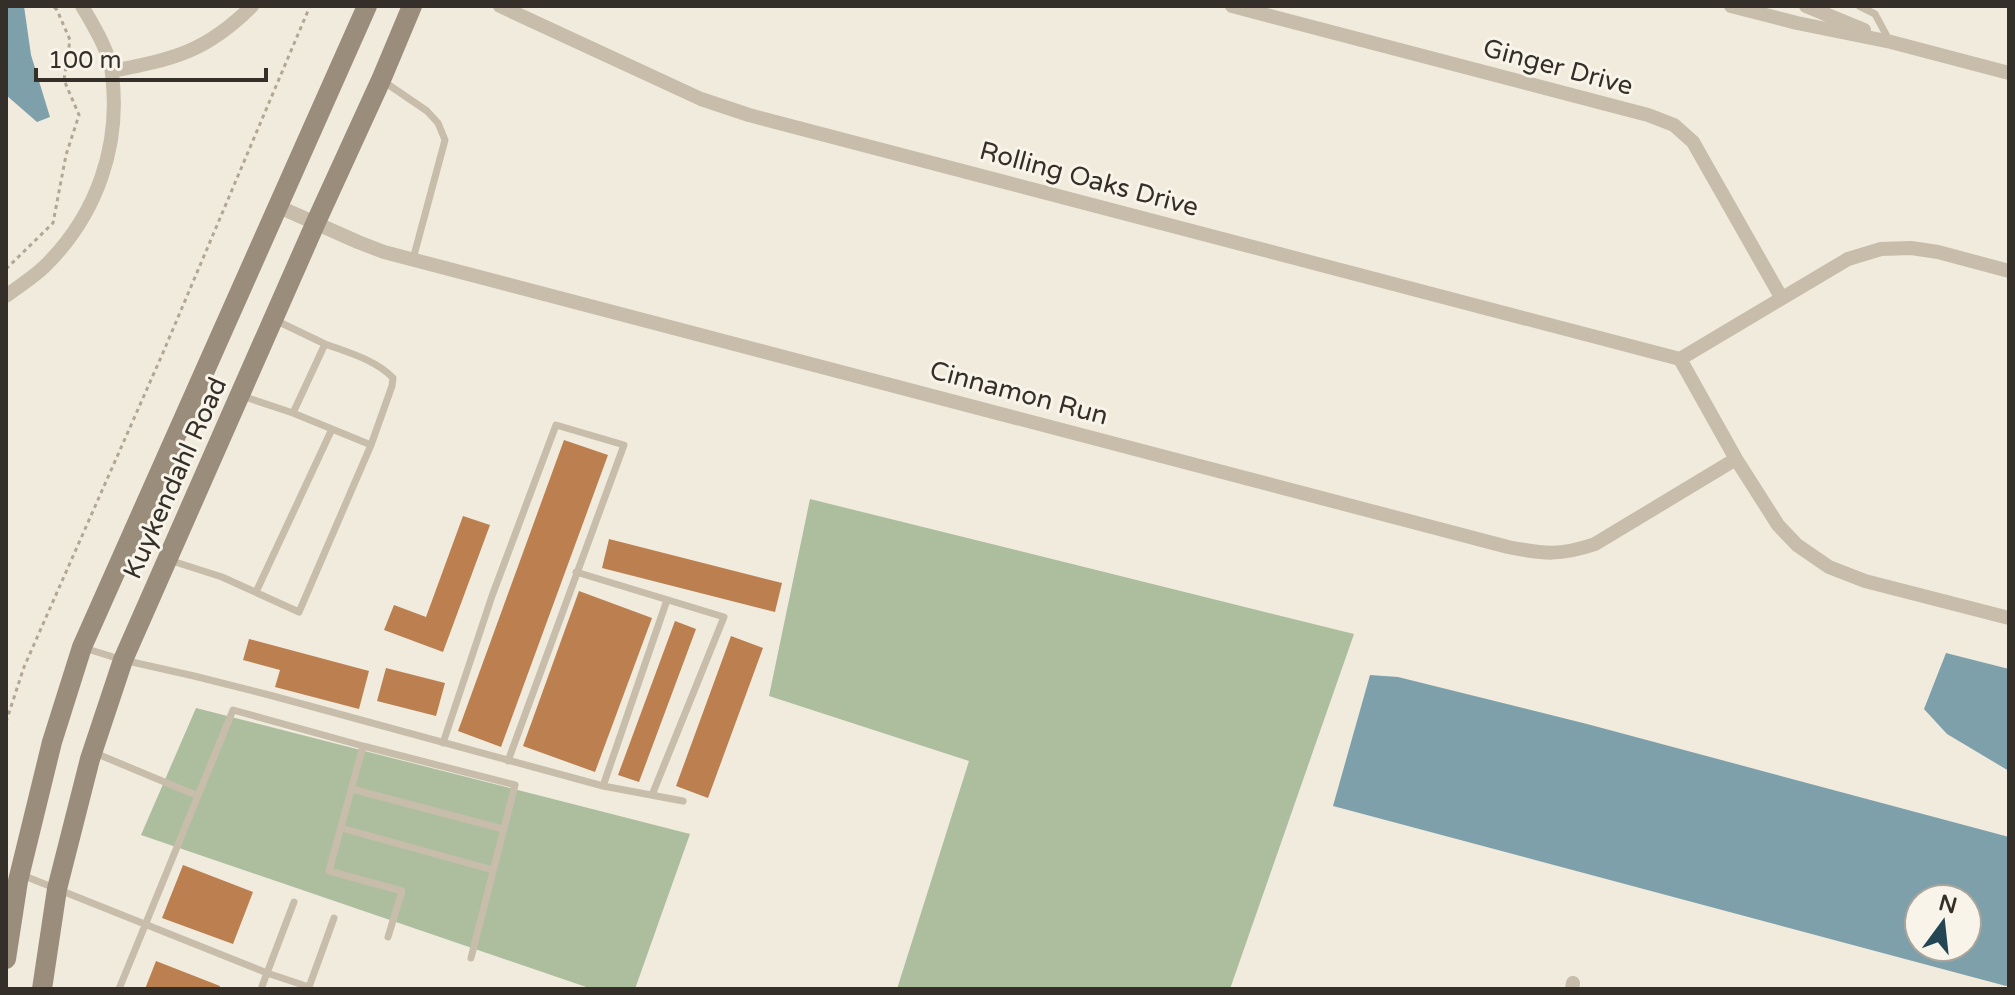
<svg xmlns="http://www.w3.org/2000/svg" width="2015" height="995" font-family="'Varela Round',sans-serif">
  <rect width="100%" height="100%" fill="#f0ebdd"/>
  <path fill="#adbe9e" d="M810,499L1354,634L1230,989H897L969,761L769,696Z
    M196,708L690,834L635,989H592L141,835Z"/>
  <path fill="#7ea0ab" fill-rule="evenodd" d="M6,6H24L31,55L50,117L37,122L6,95Z
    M1946,653L2009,669V771L1947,734L1924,709Z
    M1370,675L1398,677L1587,724L2009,837V985L2006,986L1333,806ZM1919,899H1967V947H1919Z"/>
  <path fill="#bc7f4f" d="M564,440L608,455L501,747L458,731Z
    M463,516L490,525L443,652L384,630L394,605L426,617Z
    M609,539L782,583L775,612L602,568Z
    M579,591L652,618L595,772L523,746Z
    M675,621L696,629L639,782L618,775Z
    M731,636L763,648L708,798L676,786Z
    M249,639L369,671L359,709L275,687L280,670L243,660Z
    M386,668L445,683L436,716L377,701Z
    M183,865L253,892L233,944L162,918Z
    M156,961L220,986L219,989H145Z"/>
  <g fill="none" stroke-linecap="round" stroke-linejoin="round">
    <path stroke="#b3a794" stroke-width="3" stroke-dasharray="4 4" stroke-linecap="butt" d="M6,269L53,223L66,155L79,115L64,80L70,40L57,10L53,6
      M6,722L24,667L162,355L310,6"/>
    <path stroke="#c7bdaa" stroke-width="7" d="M1859,6L1875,14L1889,40
      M383,81L427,111L438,123L445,140L413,259
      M275,320L325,344L293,413
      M325,344C347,352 376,360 393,378L392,386L371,445
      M169,560L222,577L299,612L371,445L293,413L242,396
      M576,572L724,617L652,795
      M256,592L332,429
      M84,648L123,660L194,676L273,696L603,786L683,801
      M443,743L492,596L556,425L624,445L508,761
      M363,746L515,785L471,958
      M95,753L198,796
      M603,786L667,600
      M352,789L503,829
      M341,828L493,870
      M22,875L267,973L261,989
      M294,902L267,973L309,987L334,918
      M119,989L233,710L363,746L329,871L402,891L388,937"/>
    <path stroke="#c7bdaa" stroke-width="14" d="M500,6L701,99L749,115L1680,359
      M1232,6L1648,115L1674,125L1693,142L1781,297
      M1731,6L1797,23L1891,42L2009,73
      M1806,6L1864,30
      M112,71C174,59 206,52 252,6
      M277,206L358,242L384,252L1508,547C1544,554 1560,556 1595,544L1736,459
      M6,296C19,286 34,277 45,266C97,215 121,145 112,74C110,52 93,25 82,6
      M1680,359L1736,459L1778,525L1797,545L1829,567L1865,581L2009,618
      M1680,359L1848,259L1881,249L1911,248L1938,252L2009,271
      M1572,989L1573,983"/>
    <path stroke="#9b8d7b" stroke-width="20" d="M6,959L18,881L52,742L82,647L367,6
      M42,989L57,889L90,759L123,660L316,222L381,80L412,6"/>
  </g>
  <g text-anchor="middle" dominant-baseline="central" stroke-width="6" stroke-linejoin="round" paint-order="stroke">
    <g font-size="26" fill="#352f29" stroke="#f8f4e9">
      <text transform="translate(1558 67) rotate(15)">Ginger Drive</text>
      <text transform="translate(1089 179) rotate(15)">Rolling Oaks Drive</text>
      <text transform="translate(1019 393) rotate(15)">Cinnamon Run</text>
      <text transform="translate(175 478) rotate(-66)">Kuykendahl Road</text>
    </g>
  </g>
  <rect width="2015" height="995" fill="none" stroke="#352f29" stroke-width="16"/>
  <g transform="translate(1943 923) rotate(15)"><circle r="38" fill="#f8f4e9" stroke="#aaa59c" stroke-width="2"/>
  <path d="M0-6L14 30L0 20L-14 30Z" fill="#224653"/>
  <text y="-12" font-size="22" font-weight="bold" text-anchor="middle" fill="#352f29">N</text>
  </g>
  <path d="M36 68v12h230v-12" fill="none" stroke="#352f29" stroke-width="4"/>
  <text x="48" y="68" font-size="24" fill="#352f29" stroke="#f8f4e9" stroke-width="6" paint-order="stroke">100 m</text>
</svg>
